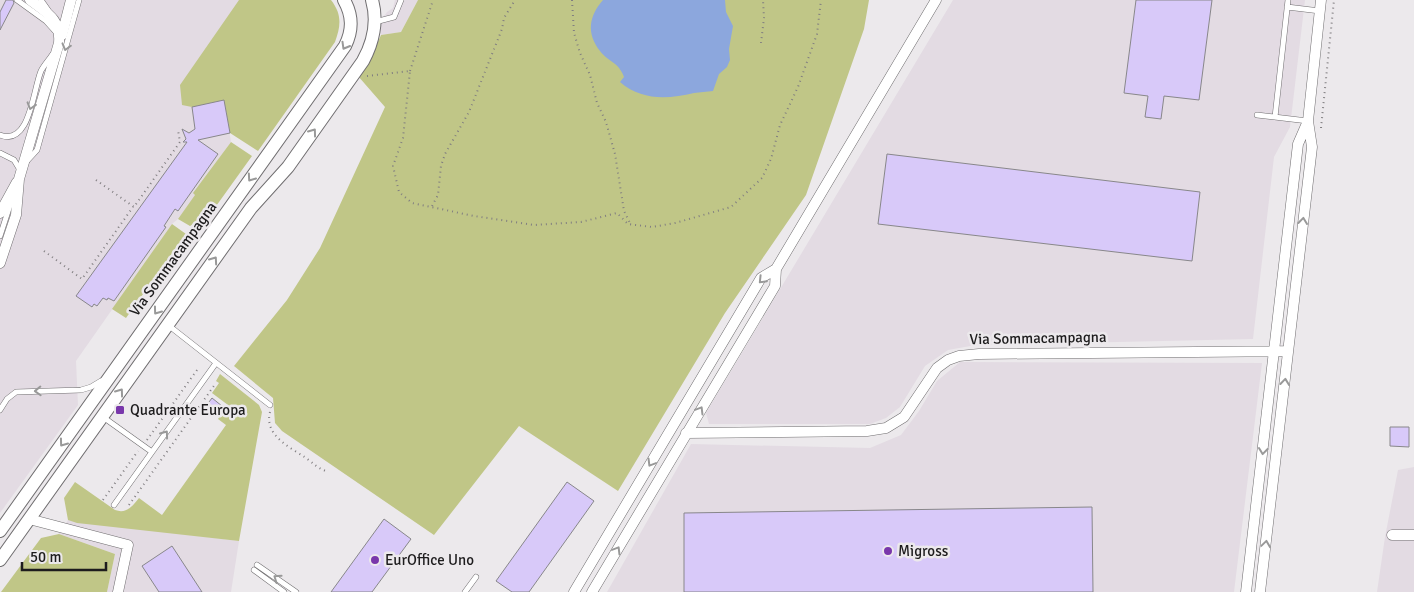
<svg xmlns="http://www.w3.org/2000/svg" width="1414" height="592" font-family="Signika,sans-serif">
  <rect width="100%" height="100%" fill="#ece9ec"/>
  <path fill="#e3dbe3" d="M0,0H240L224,100L231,142L194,193L196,195L178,219L172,224L76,361L78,405L0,513Z
    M395,0H418L401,32L381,35V20L387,12L393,8Z
    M953,0H1305L1290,127L1274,157L1253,339L976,345L948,350L925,366L900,407L886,418L870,424H709L706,413Z
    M960,362L1262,363L1234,592H607L691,444L870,448L901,435L919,411L937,381Z
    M1414,467V592H1377L1385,537L1398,470Z
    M68,520L239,541L231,592H107L115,554L59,534Z"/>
  <path fill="#c0c687" d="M239,0H331C342,14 341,26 335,42L258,151L230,133L224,101L192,107L182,105L180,85Z
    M418,0H869L864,29L806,195L725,313L618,491L519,426L434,535L282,431L275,423L273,398L234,366L287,300L320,248L385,107L358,76L369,62L381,35L401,32Z
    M231,142L252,156L214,209L190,226L178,219L195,195L193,193Z
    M172,224L186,234L126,318L112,309Z
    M220,374L259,405L262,412L239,541L77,523L68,520L64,498L75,482L115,510C126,514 132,507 139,498L162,515L226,425L218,419L228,405L212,393L219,383L216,381Z
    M59,534L115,554L107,592H1L41,538Z"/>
  <path fill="#8ca7dd" d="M603,0H725L726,12L733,26L729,49L730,60L727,67L719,74L713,91C707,92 700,92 694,93C668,99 642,101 620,82L624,77C619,62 607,61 600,51C586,33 589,16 603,0Z"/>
  <path fill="#d8c9f9" stroke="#88878a" d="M6,0H13L14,3L0,30V12Z
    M1136,0H1212L1199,100L1164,96L1161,119L1145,117L1148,96L1124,93Z
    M224,100L230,133L198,140L218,154L178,211L175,209L164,226L166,227L114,301L108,298L107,300L103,298L97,306L94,304L92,307L76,296L187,142H183L186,139L182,129L189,133L195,129L192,107Z
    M887,154L1200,192L1192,261L878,224Z
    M212,398L222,406L216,414L206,406Z
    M1390,427H1409V447L1390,446Z
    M567,482L594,501L529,592H512L496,581Z
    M1092,507L1093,592H684V513Z
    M384,519L411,539L372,592H331Z
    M172,546L202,592H159L142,566Z"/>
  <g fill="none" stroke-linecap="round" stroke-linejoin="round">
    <defs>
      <path id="service" d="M17,0L46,21L55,31
        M41,0L48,10
        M1287,7L1320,11
        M375,22L394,17L401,0
        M1257,115L1308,121
        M1275,117L1288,0
        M0,135C30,147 33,90 41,71C44,65 49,60 52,55
        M0,153L14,160L20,170
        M26,162L37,150L79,0
        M0,236L12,199
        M168,325L270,405
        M0,410L7,399L16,392L81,390L91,387L101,381
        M103,417L152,452L216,363
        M114,505L152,452
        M257,565L296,592
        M254,570L284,592
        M465,592L476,577"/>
      <path id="minor" d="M62,35L71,0
        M0,213L17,182
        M0,263L16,215L19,179L59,43C61,19 47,13 30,0
        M776,269L936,0
        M686,433L867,431L886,428L904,417L937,368L948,360L959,356L979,354L1288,351
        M29,519L128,545L118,592
        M1392,535H1414
        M574,592L761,278L776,269L775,286L592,592
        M1246,592L1298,144L1308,121
        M1260,592L1312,147L1308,121L1321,0"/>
      <path id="tertiary" d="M0,531L345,46C353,30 353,16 344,0
        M0,560L251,208L288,167L363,61C373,43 378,21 372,0"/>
    </defs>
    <use href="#service" stroke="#706e70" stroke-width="6"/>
    <use href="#minor" stroke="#706e70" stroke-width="11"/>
    <use href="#tertiary" stroke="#706e70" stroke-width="14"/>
    <path stroke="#807e80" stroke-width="2" stroke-dasharray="1 4" stroke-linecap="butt" d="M572,0L574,33L580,53L590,75L597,103L606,122L615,154L624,211L631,225
      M761,43L764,18L763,0
      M410,71L433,0
      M367,76L410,71L403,138L393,166L399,192L412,203L474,216L534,225L581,222L617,213L628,224L652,227L675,223L731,207L762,178L771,159L780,125L798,87L817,34L821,0
      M1321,128L1334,0
      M96,180L134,207L180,142L178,130
      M432,206L438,195L441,166L445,154L469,112L502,29L504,18L515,0
      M44,251L82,279L133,207
      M270,412C264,436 290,447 306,458C313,463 317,468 326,471
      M147,440L197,370
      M103,500L138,451
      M129,505L216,383"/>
    <use href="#service" stroke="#fff" stroke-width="5"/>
    <use href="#minor" stroke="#fff" stroke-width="10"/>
    <use href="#tertiary" stroke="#fff" stroke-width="12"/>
  </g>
  <defs><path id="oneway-chevron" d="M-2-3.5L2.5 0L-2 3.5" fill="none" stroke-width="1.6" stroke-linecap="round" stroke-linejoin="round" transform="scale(1.25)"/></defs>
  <g stroke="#999">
    <use href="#oneway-chevron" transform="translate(345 46) rotate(120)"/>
    <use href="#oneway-chevron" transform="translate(66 47) rotate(106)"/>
    <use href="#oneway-chevron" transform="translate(31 106) rotate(107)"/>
    <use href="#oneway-chevron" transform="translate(313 132) rotate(-54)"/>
    <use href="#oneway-chevron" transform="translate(251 178) rotate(125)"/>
    <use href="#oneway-chevron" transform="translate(1303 221) rotate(-83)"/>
    <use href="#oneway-chevron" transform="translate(214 260) rotate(-55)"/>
    <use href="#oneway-chevron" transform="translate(762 280) rotate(134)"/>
    <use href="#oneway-chevron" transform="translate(157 311) rotate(126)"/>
    <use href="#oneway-chevron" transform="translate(1285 382) rotate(-84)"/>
    <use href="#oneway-chevron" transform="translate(38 391) rotate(178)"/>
    <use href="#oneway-chevron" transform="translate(120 392) rotate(-54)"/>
    <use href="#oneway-chevron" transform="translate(700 410) rotate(-59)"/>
    <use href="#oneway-chevron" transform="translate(165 434) rotate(-54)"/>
    <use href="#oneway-chevron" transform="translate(63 443) rotate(126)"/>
    <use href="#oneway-chevron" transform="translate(1263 451) rotate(97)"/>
    <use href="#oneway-chevron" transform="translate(651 463) rotate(121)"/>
    <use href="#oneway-chevron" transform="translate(1266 544) rotate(-82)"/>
    <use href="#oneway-chevron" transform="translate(617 550) rotate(-59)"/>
    <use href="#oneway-chevron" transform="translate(277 578) rotate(-145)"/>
  </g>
  <g fill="#7937ab" stroke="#ece9ec" stroke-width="2">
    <rect x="115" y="405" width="10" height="10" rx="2.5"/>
    <circle cx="888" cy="551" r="5"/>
    <circle cx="375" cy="560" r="5"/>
  </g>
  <g text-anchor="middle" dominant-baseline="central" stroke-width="5" stroke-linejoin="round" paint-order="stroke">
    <g font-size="15" fill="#1d1c1d" stroke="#ece9ec">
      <text transform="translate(173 259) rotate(-54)">Via Sommacampagna</text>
      <text transform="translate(1038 338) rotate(-1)">Via Sommacampagna</text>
    </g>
    <g font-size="15" fill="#1d1c1d" stroke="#ece9ec" text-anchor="start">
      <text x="130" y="410">Quadrante Europa</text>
      <text x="898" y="551">Migross</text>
      <text x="385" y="560">EurOffice Uno</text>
    </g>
  </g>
  <path d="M22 562v8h84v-8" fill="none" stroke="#1d1c1d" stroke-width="2.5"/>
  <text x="30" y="562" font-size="15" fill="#1d1c1d" stroke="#ece9ec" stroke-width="4" paint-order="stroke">50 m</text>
</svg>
